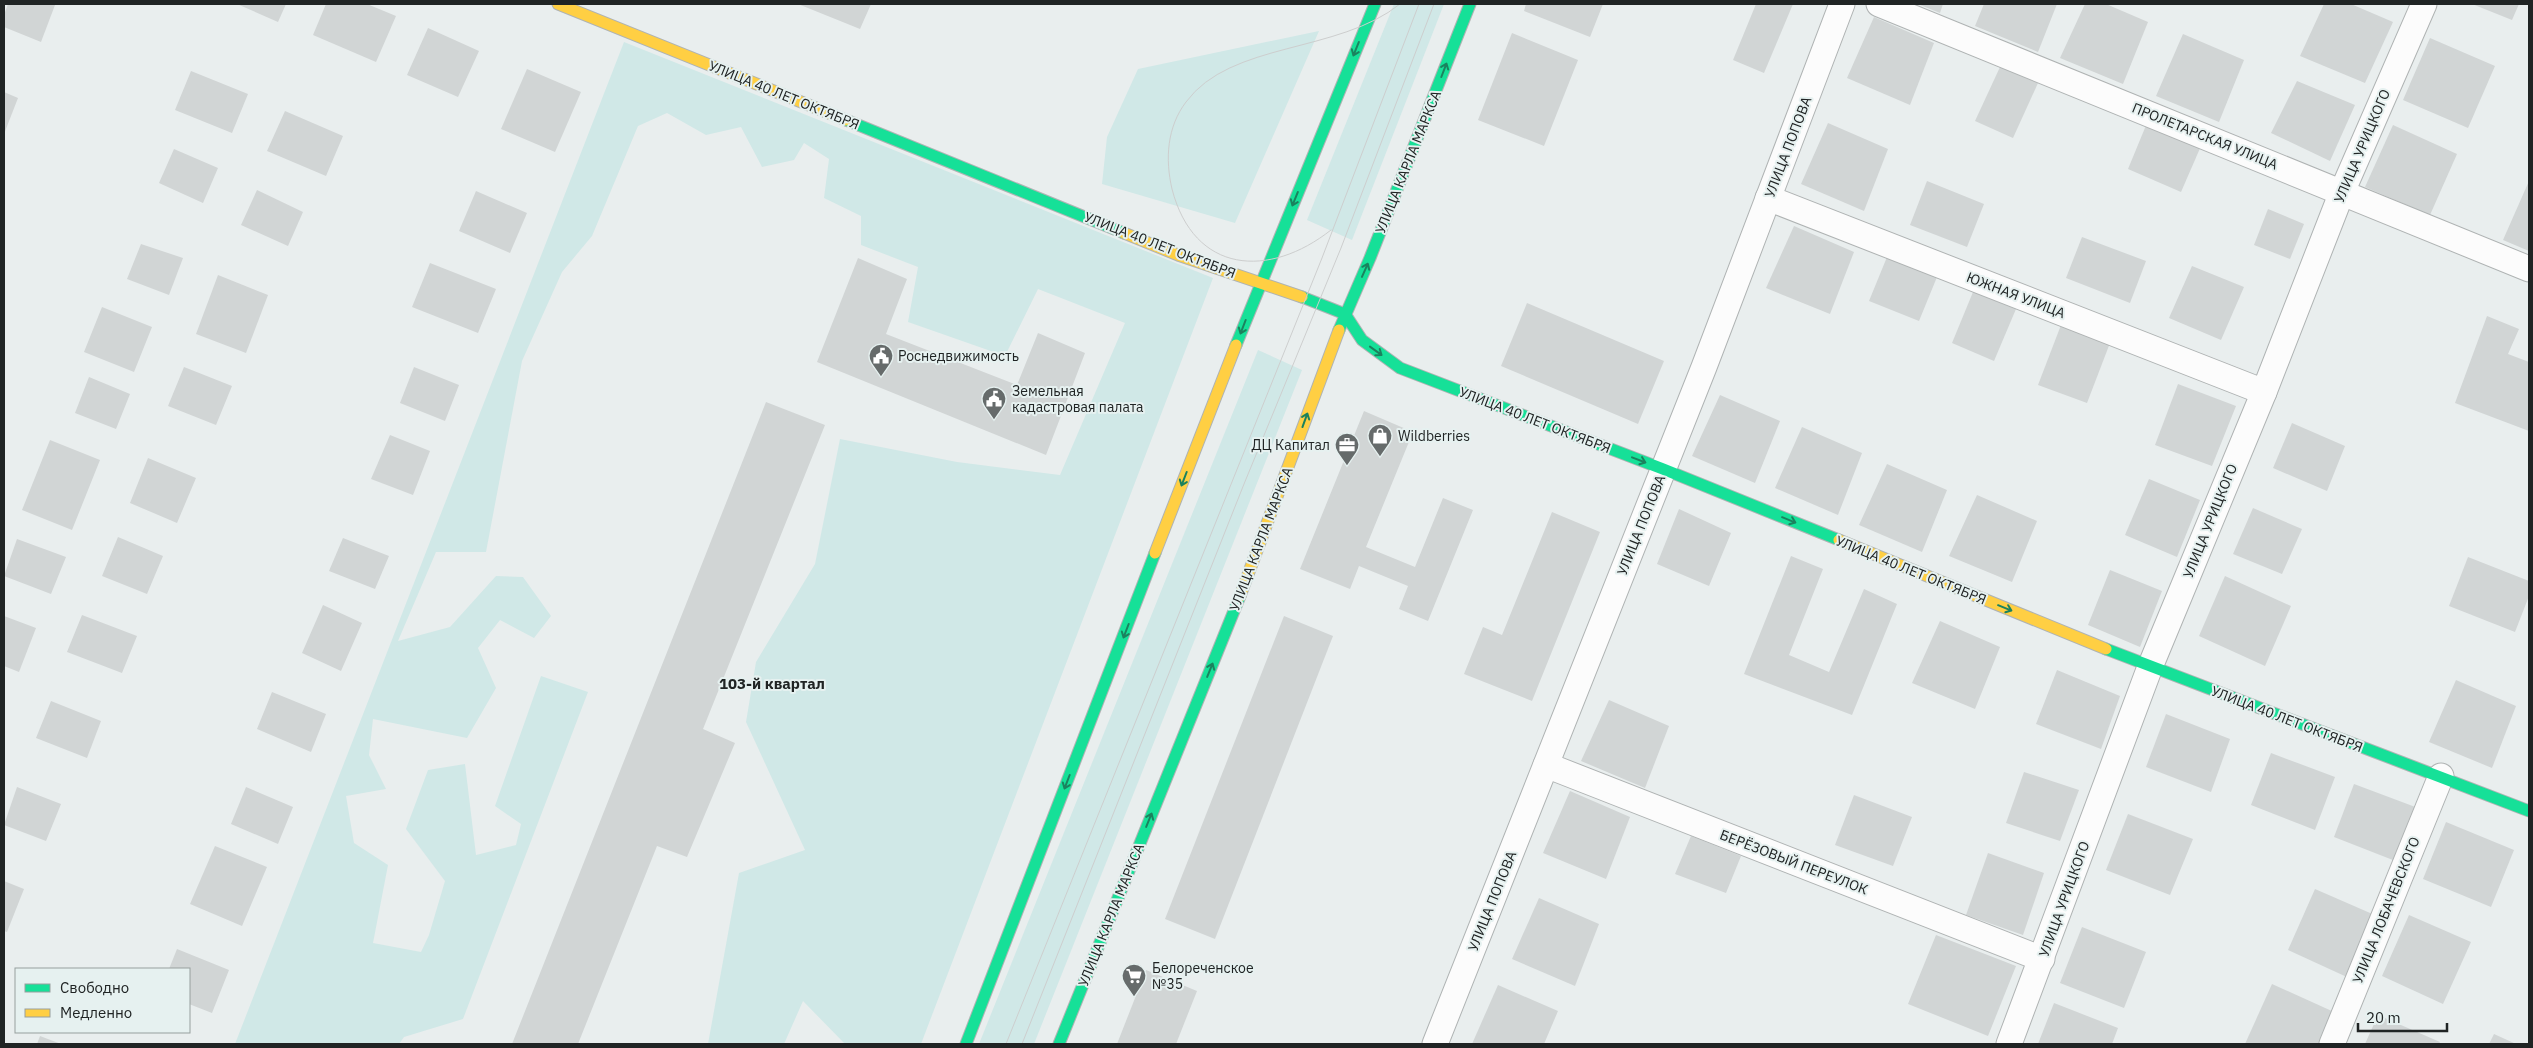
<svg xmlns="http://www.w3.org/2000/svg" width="2533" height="1048" font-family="'IBM Plex Sans',sans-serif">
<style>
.green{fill:#d0e8e7}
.building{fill:#d1d5d5}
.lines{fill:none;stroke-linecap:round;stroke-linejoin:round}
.street-casing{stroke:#afb3b3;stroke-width:27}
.fast-casing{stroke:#afb3b3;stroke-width:13}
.slow-casing{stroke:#afb3b3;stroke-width:13}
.street{stroke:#fcfcfc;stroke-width:25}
.fast{stroke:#16e098;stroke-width:11}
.slow{stroke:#ffcf43;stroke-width:11}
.tram{stroke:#cdcece;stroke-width:1}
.oneway{stroke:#1b825e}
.labels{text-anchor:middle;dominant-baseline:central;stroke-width:4;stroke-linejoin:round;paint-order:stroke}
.street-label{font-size:14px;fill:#202424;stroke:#e6f1f0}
.poi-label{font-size:14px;fill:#202424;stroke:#e6f1f0;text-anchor:start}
.neighbourhood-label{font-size:15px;font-weight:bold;fill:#202424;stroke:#e6f1f0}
</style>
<rect width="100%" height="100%" fill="#e9eeee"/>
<!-- green -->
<g class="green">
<path d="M1394,4H1444L1352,240L1307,220Z"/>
<path d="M1319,31L1235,223L1102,184L1107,137L1138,69Z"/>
<path d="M624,42L1213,278L921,1044H845L803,1001L784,1044H708L739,873L805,850L746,722L756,662L815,564L840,439L957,462L1060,475L1125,323L1038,289L1005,356L908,322L918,267L861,245V216L824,198L829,159L804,143L794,160L762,167L741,127L706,135L667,113L638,126L592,236L562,272L522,361L486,552H436L398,641L450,627L496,576L523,577L551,616L534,638L500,620L478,648L496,688L467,738L373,719L369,755L386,789L346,796L354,843L388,865L373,943L421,952L429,935L445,881L406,829L428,770L465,764L476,855L516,845L521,824L495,806L541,676L588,692L463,1019L404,1037L399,1044H235Z"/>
<path d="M1258,350L1302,370L1034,1044H979Z"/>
</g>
<!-- building -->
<g class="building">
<path d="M8,4L55,5L41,42L4,27V15Z"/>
<path d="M237,4H286L278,22Z"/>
<path d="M326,4H367L396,16L376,62L313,35Z"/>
<path d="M798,4H871L860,29Z"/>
<path d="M1526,4H1603L1590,37L1524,11Z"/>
<path d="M1756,4H1793L1764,73L1733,60Z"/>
<path d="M1918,4H1943L1940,13Z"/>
<path d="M1984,4H2057L2038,52L1975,26Z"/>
<path d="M2085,4H2106L2148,22L2123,84L2060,58Z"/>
<path d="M2324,4H2351L2393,22L2365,83L2300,56Z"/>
<path d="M2472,4H2519L2512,20Z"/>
<path d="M1874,17L1934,43L1910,105L1847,78Z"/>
<path d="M428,28L479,51L458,97L407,75Z"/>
<path d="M1512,33L1578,60L1544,146L1478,120Z"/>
<path d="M2183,34L2244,60L2219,122L2156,96Z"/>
<path d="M2430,38L2495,66L2468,128L2403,100Z"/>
<path d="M2000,67L2038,83L2013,138L1975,121Z"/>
<path d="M527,69L581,92L555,152L501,129Z"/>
<path d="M191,71L248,94L232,133L175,110Z"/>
<path d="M2297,81L2355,105L2330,161L2271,133Z"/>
<path d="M4,92L18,98L4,134Z"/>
<path d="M285,111L343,136L326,176L267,151Z"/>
<path d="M1828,123L1888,149L1864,211L1801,184Z"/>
<path d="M2147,123L2201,146L2181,192L2128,169Z"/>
<path d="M2393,125L2457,154L2430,215L2365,187Z"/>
<path d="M174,149L218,168L203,203L159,183Z"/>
<path d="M1927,181L1984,204L1967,247L1910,225Z"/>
<path d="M2529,181V251L2503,240Z"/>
<path d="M257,190L303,212L288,246L241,225Z"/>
<path d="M476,191L527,213L510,253L459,231Z"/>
<path d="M2268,209L2304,224L2290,259L2254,245Z"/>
<path d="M1794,226L1854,252L1830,314L1766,288Z"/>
<path d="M2082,237L2146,261L2130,303L2066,278Z"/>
<path d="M141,244L183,258L169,295L127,279Z"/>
<path d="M1887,257L1937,277L1919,321L1869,301Z"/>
<path d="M858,258L907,279L886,334L1017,385L1038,333L1085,353L1046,455L817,362Z"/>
<path d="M430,263L496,289L478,333L412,307Z"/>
<path d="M2192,266L2244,287L2221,340L2169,318Z"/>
<path d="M218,275L268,295L246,353L196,334Z"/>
<path d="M1973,292L2016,309L1994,361L1952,343Z"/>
<path d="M1527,303L1664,361L1638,424L1501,366Z"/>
<path d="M102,307L152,327L134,372L84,352Z"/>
<path d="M2487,316L2519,329L2508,354L2529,362V431L2455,403Z"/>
<path d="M2061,325L2110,343L2087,403L2038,385Z"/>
<path d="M184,367L232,386L216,425L168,406Z"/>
<path d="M414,367L459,385L445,421L400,403Z"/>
<path d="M89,377L130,394L116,429L75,413Z"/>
<path d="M2178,384L2236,406L2212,466L2155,445Z"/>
<path d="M1720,395L1780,421L1755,483L1692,456Z"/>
<path d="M766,402L825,425L703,729L735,743L687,857L657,846L578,1044H512Z"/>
<path d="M1364,411L1413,432L1366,547L1415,567L1443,498L1473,510L1428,621L1399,609L1408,586L1359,566L1350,589L1300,569Z"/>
<path d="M2292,423L2345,446L2327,491L2273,468Z"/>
<path d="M1802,427L1862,453L1838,515L1775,488Z"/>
<path d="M390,435L430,451L413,495L371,479Z"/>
<path d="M50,440L100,460L72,530L22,510Z"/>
<path d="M148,458L196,478L177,523L130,503Z"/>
<path d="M1887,464L1947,490L1922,552L1859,525Z"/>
<path d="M2149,479L2200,500L2177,557L2125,535Z"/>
<path d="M1977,495L2037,521L2012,582L1949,556Z"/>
<path d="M2253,508L2302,529L2282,574L2233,554Z"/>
<path d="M1679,509L1731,533L1709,586L1657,564Z"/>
<path d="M1552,512L1600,532L1532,701L1464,674L1483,627L1502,635Z"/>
<path d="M118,537L163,556L147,594L102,576Z"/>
<path d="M343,538L389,556L375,589L329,571Z"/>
<path d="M17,539L66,557L51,594L4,576Z"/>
<path d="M1791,556L1823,569L1789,655L1829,672L1864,589L1897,604L1852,715L1744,674Z"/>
<path d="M2468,557L2529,581V596L2515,632L2449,606Z"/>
<path d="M2110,570L2162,591L2140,647L2088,625Z"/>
<path d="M2225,576L2291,606L2265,666L2199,636Z"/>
<path d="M323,605L362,623L341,671L302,653Z"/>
<path d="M82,615L137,636L122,673L67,652Z"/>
<path d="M4,616L36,628L19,672L4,666Z"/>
<path d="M1284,616L1333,636L1215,939L1165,919Z"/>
<path d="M1940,621L2000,647L1975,709L1912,683Z"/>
<path d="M2057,670L2120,696L2101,749L2036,724Z"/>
<path d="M2456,680L2516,706L2492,768L2429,742Z"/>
<path d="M272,692L326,714L311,752L257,729Z"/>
<path d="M1609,700L1669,726L1645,788L1581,761Z"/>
<path d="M51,701L101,721L87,758L36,738Z"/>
<path d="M2166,714L2230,739L2211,792L2146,767Z"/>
<path d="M2271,753L2335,777L2315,830L2251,805Z"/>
<path d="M2024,772L2079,790L2060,841L2006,823Z"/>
<path d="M2354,784L2418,808L2398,862L2334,837Z"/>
<path d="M17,787L61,804L46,841L4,825Z"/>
<path d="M246,787L293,807L278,844L231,824Z"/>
<path d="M1570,791L1630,817L1606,879L1543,853Z"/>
<path d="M1854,795L1912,817L1893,866L1835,845Z"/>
<path d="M2128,814L2193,839L2170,895L2106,870Z"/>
<path d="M2446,822L2514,850L2491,907L2423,879Z"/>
<path d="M1691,836L1741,856L1726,893L1675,874Z"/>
<path d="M215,846L267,867L242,926L190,904Z"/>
<path d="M1988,853L2044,873L2023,935L1966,915Z"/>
<path d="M4,881L24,889L7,932L4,931Z"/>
<path d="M2315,889L2377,916L2349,978L2288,950Z"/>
<path d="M1539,898L1599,924L1575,986L1512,959Z"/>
<path d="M2409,915L2471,942L2443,1004L2382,976Z"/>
<path d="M2082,927L2146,952L2124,1008L2060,983Z"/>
<path d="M1936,935L2016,966L1988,1036L1908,1004Z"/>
<path d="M177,949L229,970L212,1013L189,1004V969H169Z"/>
<path d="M1146,970L1197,991L1176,1044H1117Z"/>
<path d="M2272,984L2334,1012L2320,1044H2245Z"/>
<path d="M1498,985L1558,1011L1544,1044H1472Z"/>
<path d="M2054,1003L2118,1028L2112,1044H2038Z"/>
<path d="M2378,1015L2440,1042L2439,1044H2365Z"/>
<path d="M2494,1034L2516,1044H2489Z"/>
<path d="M40,1036L61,1044H37Z"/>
</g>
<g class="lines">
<defs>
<g id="street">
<path d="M1879,4L2529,269"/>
<path d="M1768,198L2264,392"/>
<path d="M1546,765L2042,959"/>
<path d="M1435,1044L1704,367L1842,4"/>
<path d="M2009,1044L2150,667L2264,392L2342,192L2424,4"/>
<path d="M2332,1044L2441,776"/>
</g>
<g id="fast">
<path d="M846,120L1124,233"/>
<path d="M1302,297L1345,314L1362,340L1400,368L1663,469L1839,540"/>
<path d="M1339,330L1370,258L1470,4"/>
<path d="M1236,345L1375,4"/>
<path d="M2106,649L2529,811"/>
<path d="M966,1044L1155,553"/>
<path d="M1059,1044L1240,596"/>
</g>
<g id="slow">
<path d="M558,4L846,120"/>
<path d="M1124,233L1178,255L1302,297"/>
<path d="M1839,540L2106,649"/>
<path d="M1155,553L1236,345"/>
<path d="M1240,596L1339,330"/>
</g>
</defs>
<!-- street casing -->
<use href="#street" class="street-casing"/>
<!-- fast casing -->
<use href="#fast" class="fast-casing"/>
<!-- slow casing -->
<use href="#slow" class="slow-casing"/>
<!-- street -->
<use href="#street" class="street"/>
<!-- fast -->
<use href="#fast" class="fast"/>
<!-- slow -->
<use href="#slow" class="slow"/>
<!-- tram -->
<g class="tram">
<path d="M1331,230C1269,279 1194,274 1172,189C1165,159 1167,127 1186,102C1231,41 1338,54 1400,4"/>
<path d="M1006,1044L1322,258L1419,4"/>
<path d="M1022,1044L1244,484L1341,248L1434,4"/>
</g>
</g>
<!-- one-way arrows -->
<defs><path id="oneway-shaft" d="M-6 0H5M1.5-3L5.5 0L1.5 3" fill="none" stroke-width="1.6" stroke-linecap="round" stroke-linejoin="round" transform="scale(1.25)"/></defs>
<g class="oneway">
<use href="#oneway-shaft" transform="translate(1356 49) rotate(112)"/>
<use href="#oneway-shaft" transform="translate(1444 70) rotate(-69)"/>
<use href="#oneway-shaft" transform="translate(1295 199) rotate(112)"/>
<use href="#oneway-shaft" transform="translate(1365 270) rotate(-66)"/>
<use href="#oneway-shaft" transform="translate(1243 327) rotate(111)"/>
<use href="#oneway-shaft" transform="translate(1376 351) rotate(36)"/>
<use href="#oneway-shaft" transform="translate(1305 420) rotate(-70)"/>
<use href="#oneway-shaft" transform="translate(1639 460) rotate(21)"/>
<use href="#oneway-shaft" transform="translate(1184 479) rotate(111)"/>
<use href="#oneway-shaft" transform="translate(1789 520) rotate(22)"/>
<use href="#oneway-shaft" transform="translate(2005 608) rotate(22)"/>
<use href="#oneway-shaft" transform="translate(1126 631) rotate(111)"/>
<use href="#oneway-shaft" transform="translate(1210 670) rotate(-68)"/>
<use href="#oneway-shaft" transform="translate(1067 782) rotate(111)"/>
<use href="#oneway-shaft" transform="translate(1149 820) rotate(-68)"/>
</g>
<!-- icons -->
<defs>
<symbol id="civic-pin" viewBox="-11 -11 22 30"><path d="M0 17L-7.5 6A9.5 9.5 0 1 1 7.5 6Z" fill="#666b6b" stroke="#e6f1f0"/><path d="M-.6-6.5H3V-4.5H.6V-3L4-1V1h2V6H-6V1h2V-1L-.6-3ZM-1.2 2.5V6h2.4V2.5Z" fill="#fff"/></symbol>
<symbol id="shop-pin" viewBox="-11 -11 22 30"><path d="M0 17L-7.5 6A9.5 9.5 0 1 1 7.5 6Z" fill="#666b6b" stroke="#e6f1f0"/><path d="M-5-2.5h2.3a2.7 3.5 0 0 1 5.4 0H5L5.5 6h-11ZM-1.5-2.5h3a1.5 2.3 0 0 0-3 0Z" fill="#fff"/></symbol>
<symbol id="office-pin" viewBox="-11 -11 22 30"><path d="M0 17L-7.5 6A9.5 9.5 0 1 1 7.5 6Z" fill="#666b6b" stroke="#e6f1f0"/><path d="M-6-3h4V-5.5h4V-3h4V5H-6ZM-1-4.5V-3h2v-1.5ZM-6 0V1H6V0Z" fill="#fff"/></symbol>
<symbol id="supermarket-pin" viewBox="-11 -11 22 30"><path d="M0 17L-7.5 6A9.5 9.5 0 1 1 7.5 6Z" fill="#666b6b" stroke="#e6f1f0"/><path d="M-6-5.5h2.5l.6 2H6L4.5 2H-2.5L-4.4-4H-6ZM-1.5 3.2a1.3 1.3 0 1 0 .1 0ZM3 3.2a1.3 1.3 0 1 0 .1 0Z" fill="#fff"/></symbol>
</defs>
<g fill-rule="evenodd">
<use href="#civic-pin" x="867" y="342" width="28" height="38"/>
<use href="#civic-pin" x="980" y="385" width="28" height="38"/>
<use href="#shop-pin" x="1366" y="422" width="28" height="38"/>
<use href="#office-pin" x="1333" y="431" width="28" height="38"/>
<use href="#supermarket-pin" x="1120" y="962" width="28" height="38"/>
</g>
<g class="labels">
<!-- street labels -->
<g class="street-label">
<text transform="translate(784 95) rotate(22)">УЛИЦА 40 ЛЕТ ОКТЯБРЯ</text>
<text transform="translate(2205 136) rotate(22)">ПРОЛЕТАРСКАЯ УЛИЦА</text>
<text transform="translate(2362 146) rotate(-67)">УЛИЦА УРИЦКОГО</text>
<text transform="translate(1788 147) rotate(-69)">УЛИЦА ПОПОВА</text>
<text transform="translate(1408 162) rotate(-68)">УЛИЦА КАРЛА МАРКСА</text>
<text transform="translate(1160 245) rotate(21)">УЛИЦА 40 ЛЕТ ОКТЯБРЯ</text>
<text transform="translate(2016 295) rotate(21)">ЮЖНАЯ УЛИЦА</text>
<text transform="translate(1535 420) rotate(21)">УЛИЦА 40 ЛЕТ ОКТЯБРЯ</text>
<text transform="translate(2210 521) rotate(-68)">УЛИЦА УРИЦКОГО</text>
<text transform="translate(1641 525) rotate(-68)">УЛИЦА ПОПОВА</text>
<text transform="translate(1261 539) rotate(-69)">УЛИЦА КАРЛА МАРКСА</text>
<text transform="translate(1911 570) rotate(22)">УЛИЦА 40 ЛЕТ ОКТЯБРЯ</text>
<text transform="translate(2287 719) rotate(21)">УЛИЦА 40 ЛЕТ ОКТЯБРЯ</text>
<text transform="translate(1794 862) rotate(21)">БЕРЁЗОВЫЙ ПЕРЕУЛОК</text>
<text transform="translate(2064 899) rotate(-70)">УЛИЦА УРИЦКОГО</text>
<text transform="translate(1492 901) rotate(-68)">УЛИЦА ПОПОВА</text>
<text transform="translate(2386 910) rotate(-68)">УЛИЦА ЛОБАЧЕВСКОГО</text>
<text transform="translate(1111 915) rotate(-68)">УЛИЦА КАРЛА МАРКСА</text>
</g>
<!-- poi labels -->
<g class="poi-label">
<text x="898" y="356">Роснедвижимость</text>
<text x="1012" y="391">Земельная<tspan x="1012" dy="16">кадастровая палата</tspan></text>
<text x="1398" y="436">Wildberries</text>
<text x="1330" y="445" text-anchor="end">ДЦ Капитал</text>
<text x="1152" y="968">Белореченское<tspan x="1152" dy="16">№35</tspan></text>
</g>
<!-- neighbourhood labels -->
<g class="neighbourhood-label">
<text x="772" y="683">103-й квартал</text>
</g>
</g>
<!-- border -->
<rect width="2533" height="1048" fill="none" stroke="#202424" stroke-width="10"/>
<!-- legend -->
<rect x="15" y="968" width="175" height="65" fill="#e6f1f0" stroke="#979f9e"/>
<rect x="25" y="984" width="25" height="8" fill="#16e098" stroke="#979f9e"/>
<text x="60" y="993" font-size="15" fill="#202424">Свободно</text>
<rect x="25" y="1009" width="25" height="8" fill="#ffcf43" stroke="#979f9e"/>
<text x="60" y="1018" font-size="15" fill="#202424">Медленно</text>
<!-- scale -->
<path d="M2358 1023v8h89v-8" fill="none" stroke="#202424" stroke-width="2.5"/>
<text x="2366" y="1023" font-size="15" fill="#202424" stroke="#e6f1f0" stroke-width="4" paint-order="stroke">20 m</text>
</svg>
